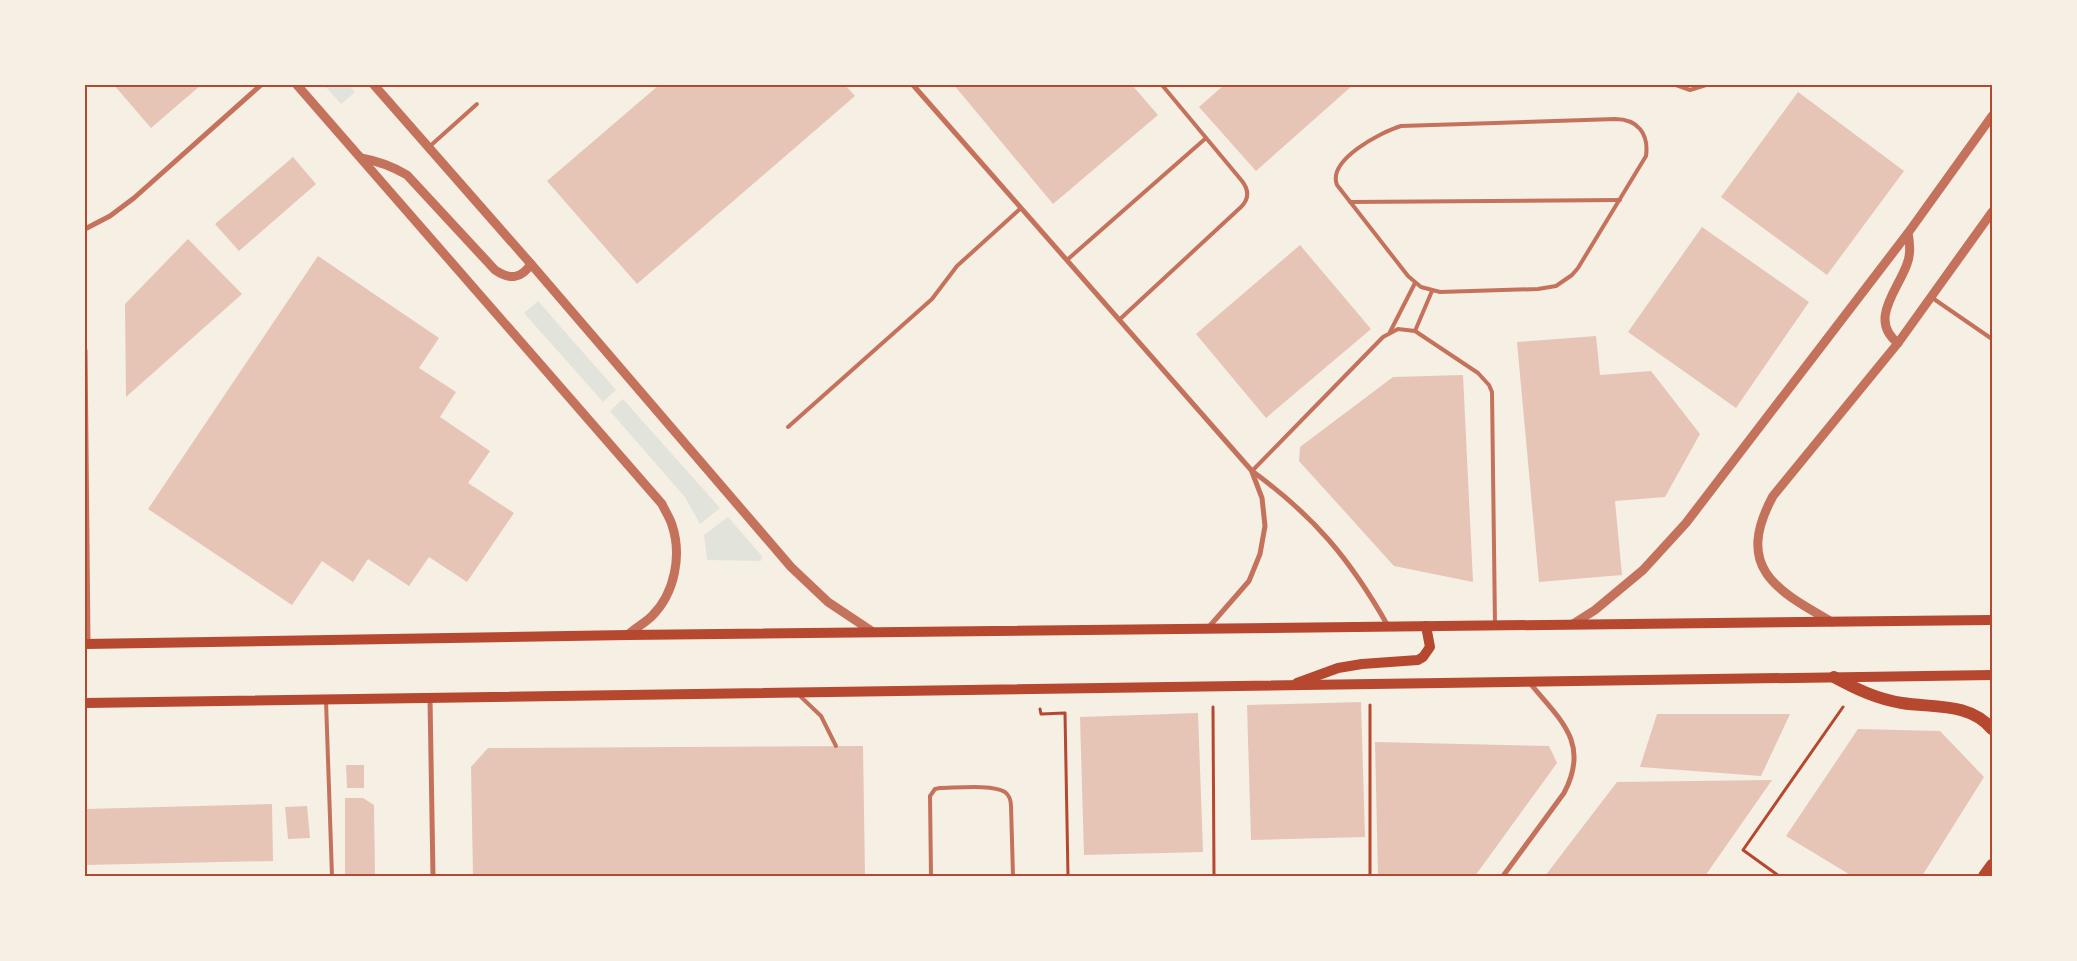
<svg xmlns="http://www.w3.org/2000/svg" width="2077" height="961" font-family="'Roboto Serif',serif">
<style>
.green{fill:#e2e4dc}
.building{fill:#e6c5b7}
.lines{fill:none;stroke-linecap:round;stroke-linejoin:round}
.path{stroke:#b5482f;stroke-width:3}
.service{stroke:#c5725c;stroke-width:4}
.minor{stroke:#c5725c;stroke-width:5}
.tertiary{stroke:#c5725c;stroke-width:9}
.secondary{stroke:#b5482f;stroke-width:10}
.primary{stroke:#b5482f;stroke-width:12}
.neatline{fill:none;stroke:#b5482f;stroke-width:2}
</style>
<rect width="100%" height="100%" fill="#f6efe4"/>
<!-- green -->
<g class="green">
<path d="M324,85H349L355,92L341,104Z"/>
<path d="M538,301L616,390L603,402L524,313Z"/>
<path d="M623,399L720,508L700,524L685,497L610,411Z"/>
<path d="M728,517L762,556L761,561L707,560L704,535Z"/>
</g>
<!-- building -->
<g class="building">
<path d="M114,85H201L151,128Z"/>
<path d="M659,85H845L855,96L637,284L547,181Z"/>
<path d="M954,85H1132L1158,115L1053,204Z"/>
<path d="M1224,85H1353L1256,171L1199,107Z"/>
<path d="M1798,92L1904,171L1827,275L1721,197Z"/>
<path d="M293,157L316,184L239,251L215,224Z"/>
<path d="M1702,227L1809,302L1736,408L1628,332Z"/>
<path d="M188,239L242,294L126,397L125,304Z"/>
<path d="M1300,245L1371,329L1266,418L1196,334Z"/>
<path d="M318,256L439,338L419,368L456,392L440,417L490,451L468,483L514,513L467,582L429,557L409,586L368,559L353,582L322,561L292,605L148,509Z"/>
<path d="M1596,336L1600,375L1651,371L1700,434L1665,497L1615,501L1622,575L1539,582L1517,342Z"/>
<path d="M1463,375L1473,582L1394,566L1299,461L1300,447L1393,377Z"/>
<path d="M1361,702L1365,837L1251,840L1247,705Z"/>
<path d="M1198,713L1203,852L1084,855L1080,717Z"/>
<path d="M1657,714H1790L1761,776L1640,767Z"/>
<path d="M1858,729L1940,731L1984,777L1922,876H1852L1786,836Z"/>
<path d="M1375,742L1549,746L1557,763L1475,876H1378Z"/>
<path d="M863,746L865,876H473L471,767L488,748Z"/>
<path d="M346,765H364V788H347Z"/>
<path d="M1772,780L1705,876H1545L1617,782Z"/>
<path d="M345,798H363L374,805L375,876H345Z"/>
<path d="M272,804L273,861L85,865V809Z"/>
<path d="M307,806L310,838L288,839L285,807Z"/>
</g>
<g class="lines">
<!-- path -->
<g class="path">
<path d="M1370,705V876"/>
<path d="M1213,707L1214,876"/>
<path d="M1040,709L1041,714L1065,713L1068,876"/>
<path d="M1779,876L1743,850L1843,707"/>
</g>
<!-- service -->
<g class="service">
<path d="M1676,85L1690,90L1706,85"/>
<path d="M1615,119C1638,119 1649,134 1646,156L1578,268L1572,275L1556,286L1538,289L1440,292L1421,287L1408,276L1337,185C1327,160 1381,132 1401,126Z"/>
<path d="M429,147L477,104"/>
<path d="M1350,202L1620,200"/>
<path d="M1067,260L1206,138"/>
<path d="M1931,297L1992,339"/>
<path d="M1119,320L1241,207C1249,199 1249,190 1242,181L1162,85"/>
<path d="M1415,331L1432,291"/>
<path d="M1390,332L1415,283"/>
<path d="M788,427L932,299L957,266L1021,208"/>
<path d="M1252,471L1383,337L1398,329L1415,331L1478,373L1489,385L1492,392L1495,625"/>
<path d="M800,696L821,716L836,746"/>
<path d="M326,701L332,876"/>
<path d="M931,876L930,796L935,789L940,788C955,788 993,784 1005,792C1010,796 1011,800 1011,806L1013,876"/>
</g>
<!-- minor -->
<g class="minor">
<path d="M913,85L1252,471C1314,516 1350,559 1388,626"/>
<path d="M85,229L110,216L134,198L261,85"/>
<path d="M85,350L88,643"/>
<path d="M1208,628L1249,581L1260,554L1265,526L1262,498L1252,472"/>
<path d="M430,698L433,876"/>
<path d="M1503,876L1564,793C1591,742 1559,719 1529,682"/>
</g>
<!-- tertiary -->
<g class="tertiary">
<path d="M297,85L662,504C665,511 670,518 672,525C682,555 675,593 652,616C645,623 635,628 628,635"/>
<path d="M374,85L531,264L791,567L828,602L873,632"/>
<path d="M361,158C378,161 392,166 407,175L495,270C510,280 521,279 531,264"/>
<path d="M1898,343C1868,320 1898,290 1907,264C1911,254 1910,243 1908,233"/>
<path d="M1832,622C1776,590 1734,568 1773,496L1898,343L1992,212"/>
<path d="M1573,624L1595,610L1643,570L1686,523L1908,233L1992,116"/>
</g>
<!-- secondary -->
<g class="secondary">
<path d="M85,644L628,635L1992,620"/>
<path d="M1297,683L1338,668L1362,664L1418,660L1423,657L1430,647L1426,626"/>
<path d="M85,703L1992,675"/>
</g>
<!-- primary -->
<g class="primary">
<path d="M1834,677C1856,689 1877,699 1902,703C1933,708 1969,702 1992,729"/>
<path d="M1984,876L1992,865"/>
</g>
</g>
<!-- border -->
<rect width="2077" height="961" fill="none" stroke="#f6efe4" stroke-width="172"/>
<rect x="86" y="86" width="1905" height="789" class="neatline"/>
</svg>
